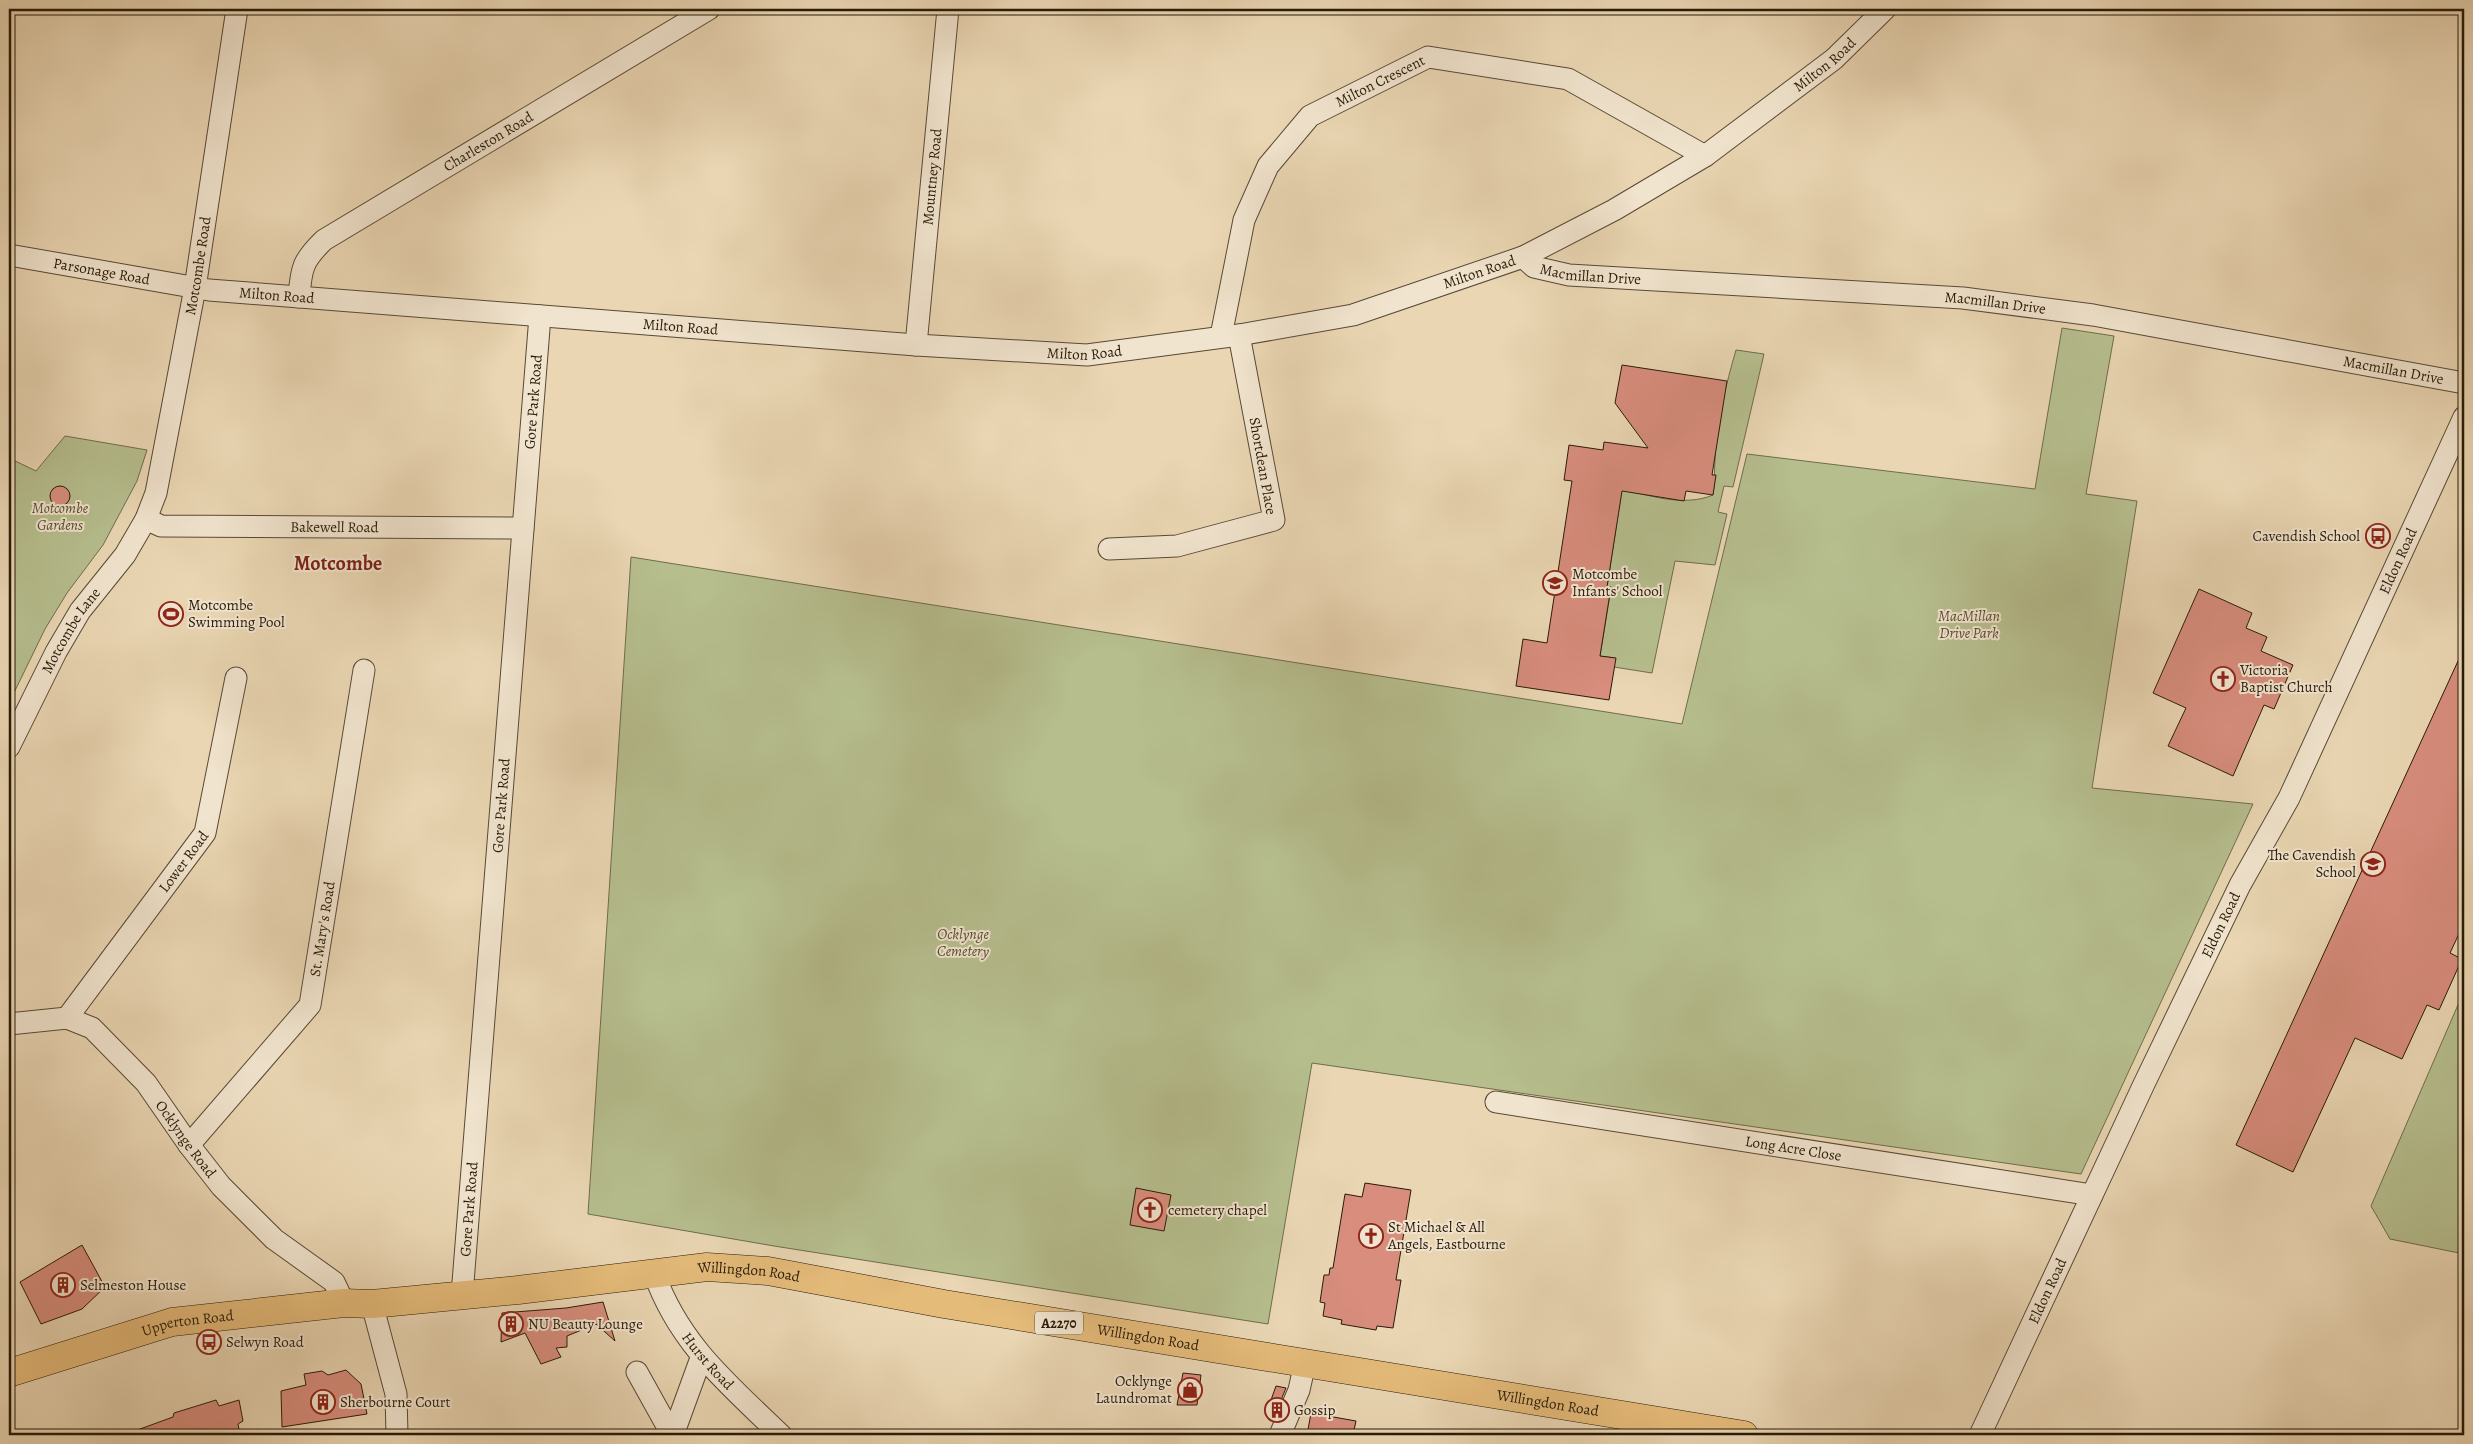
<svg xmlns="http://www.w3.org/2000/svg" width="2473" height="1444" font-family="Alegreya,serif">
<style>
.green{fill:#b6be8e;stroke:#6f6c4c}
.building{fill:#d88d7d;stroke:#281a09}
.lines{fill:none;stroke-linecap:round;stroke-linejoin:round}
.street-casing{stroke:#584934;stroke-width:23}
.primary-casing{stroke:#281a09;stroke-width:29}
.street{stroke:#f1e4ce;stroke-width:21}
.primary{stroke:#e5bb7a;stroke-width:28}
.labels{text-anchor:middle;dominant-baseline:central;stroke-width:4;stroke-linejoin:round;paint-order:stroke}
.shield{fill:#f1e4ce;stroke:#645744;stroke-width:1}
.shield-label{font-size:14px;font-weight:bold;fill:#281a09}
.street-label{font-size:15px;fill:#281a09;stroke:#f1e4ce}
.park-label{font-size:15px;font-style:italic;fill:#534b31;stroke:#f1e4ce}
.poi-label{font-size:15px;fill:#281a09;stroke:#f1e4ce;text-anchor:start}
.district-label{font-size:20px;font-weight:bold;fill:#7a1f14;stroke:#f1e4ce}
</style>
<rect width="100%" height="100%" fill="#ead6b3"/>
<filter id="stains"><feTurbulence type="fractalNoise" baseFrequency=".004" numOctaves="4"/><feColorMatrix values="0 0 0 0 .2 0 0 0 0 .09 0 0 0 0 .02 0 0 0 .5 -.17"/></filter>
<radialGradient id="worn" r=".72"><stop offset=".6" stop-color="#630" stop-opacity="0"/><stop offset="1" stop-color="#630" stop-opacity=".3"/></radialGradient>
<!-- green -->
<g class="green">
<path d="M2062,328L2114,336L2086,494L2137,501L2092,788L2253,804L2081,1174L1312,1063L1268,1324L774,1246L588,1214L631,557L1682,724L1747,454L2035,489Z"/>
<path d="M1736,350L1764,354L1733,487L1724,486L1718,512L1727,514L1715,565L1675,561L1652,673L1614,667L1615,658L1600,656L1611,588L1607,587L1622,489C1651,496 1684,507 1713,495C1715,483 1714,472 1715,460C1716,425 1726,384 1736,350Z"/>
<path d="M65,436L147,450L137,481L103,545L67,593L45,629L9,703V458L36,471Z"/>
<path d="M2464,991V1254L2390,1239L2371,1206Z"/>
</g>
<!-- building -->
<g class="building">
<path d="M1622,365L1727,381L1712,475H1716L1713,495L1686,491L1684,501L1622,491L1607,587H1611L1600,656L1616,658L1609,700L1516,686L1523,639L1547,643L1572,481L1564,480L1569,445L1603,450L1604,442L1648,448L1615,403Z"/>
<circle cx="60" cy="496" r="10"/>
<path d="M2199,589L2252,613L2246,628L2267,637L2261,651L2293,665L2274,709L2264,705L2233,776L2168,746L2186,708L2153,693Z"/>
<path d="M2464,648V923L2450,953L2462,959L2439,1010L2427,1005L2402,1059L2355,1038L2293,1172L2236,1145Z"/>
<path d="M1365,1183L1411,1190L1396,1280H1401L1393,1328L1377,1326L1376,1330L1341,1324L1342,1320L1323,1316L1325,1303L1320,1302L1324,1275H1329L1330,1268H1333L1345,1194L1362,1197Z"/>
<path d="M1136,1188L1171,1195L1164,1231L1130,1225Z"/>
<path d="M82,1245L105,1287L82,1309L41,1324L20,1282Z"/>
<path d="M603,1302L615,1341L596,1324L567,1336V1347L556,1348L561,1357L541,1364L525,1333L501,1342L502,1313L566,1308Z"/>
<path d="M346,1370L361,1384L367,1414L282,1427L281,1391L306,1385L304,1374L322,1371L328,1375Z"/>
<path d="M1183,1373L1201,1375L1197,1405H1177Z"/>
<path d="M1276,1386L1286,1388L1274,1417L1266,1414Z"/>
<path d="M216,1400L219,1406L239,1400L243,1421L238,1424L240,1435H130L129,1433L173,1417L174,1413Z"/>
<path d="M1311,1413L1356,1421L1353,1435H1307Z"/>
</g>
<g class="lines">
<defs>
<g id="street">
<path id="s1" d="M9,255L209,290L916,345L1087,355L1239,335L1353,315L1523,257L1614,210L1705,156L1834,59L1885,9"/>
<path id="s2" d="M1523,257L1534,267L1569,275L1963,298L2093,315L2464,383"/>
<path id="s3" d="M299,297C301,268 303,260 324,240L709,9"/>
<path id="s4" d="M1221,336L1244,220L1268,166L1310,116L1428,57L1568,79L1705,156"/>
<path id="s5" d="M916,345L948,9"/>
<path id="s6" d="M146,519L161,526L523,528"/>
<path d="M1109,549L1177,546L1274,520L1239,335"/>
<path id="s7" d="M9,747L56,652L80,611L125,555L146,519L156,493L195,288L237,9"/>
<path id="s8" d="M67,1018L205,833L236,678"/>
<path id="s9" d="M9,1024L67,1018L92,1028L146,1083L189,1145L221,1186L274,1239L334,1282L344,1303"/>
<path id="s10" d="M1496,1102L2092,1195"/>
<path id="s11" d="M189,1145L310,1005L364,670"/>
<path id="s12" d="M654,1273C679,1344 728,1384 781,1435"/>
<path id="s13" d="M462,1295L540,316"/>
<path d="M372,1304L396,1394L397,1435"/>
<path d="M637,1372L672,1435"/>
<path d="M673,1435L701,1358"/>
<path d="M1280,1435L1299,1390L1305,1363"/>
<path id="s14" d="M1980,1435L2144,1084L2240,885L2289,798L2464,417"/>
</g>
<g id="primary">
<path id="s15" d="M9,1373L172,1322L344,1303L372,1304L518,1290L707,1267L768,1271L944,1304L1744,1435"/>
</g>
</defs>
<!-- street casing -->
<use href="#street" class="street-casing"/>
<!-- primary casing -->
<use href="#primary" class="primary-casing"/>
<!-- street -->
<use href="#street" class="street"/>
<!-- primary -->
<use href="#primary" class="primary"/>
</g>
<!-- icons -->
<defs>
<symbol id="bus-ring" viewBox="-11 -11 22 22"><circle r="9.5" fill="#f1e4ce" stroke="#8f2418" stroke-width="1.5"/><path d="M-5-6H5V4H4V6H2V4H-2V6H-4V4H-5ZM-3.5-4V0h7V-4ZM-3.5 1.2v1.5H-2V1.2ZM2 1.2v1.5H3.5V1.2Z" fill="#8f2418"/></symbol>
<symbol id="school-ring" viewBox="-11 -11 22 22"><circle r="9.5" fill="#f1e4ce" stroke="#8f2418" stroke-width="1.5"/><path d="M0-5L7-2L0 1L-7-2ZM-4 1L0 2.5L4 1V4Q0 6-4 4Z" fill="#8f2418"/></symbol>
<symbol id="stadium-ring" viewBox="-11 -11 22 22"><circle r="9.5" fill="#f1e4ce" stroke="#8f2418" stroke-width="1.5"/><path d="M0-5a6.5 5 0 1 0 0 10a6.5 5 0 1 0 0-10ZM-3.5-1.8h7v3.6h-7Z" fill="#8f2418"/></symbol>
<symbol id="church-ring" viewBox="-11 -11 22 22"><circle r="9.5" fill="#f1e4ce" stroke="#8f2418" stroke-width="1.5"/><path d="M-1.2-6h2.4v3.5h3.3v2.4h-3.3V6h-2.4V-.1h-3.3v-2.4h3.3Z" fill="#8f2418"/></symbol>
<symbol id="building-ring" viewBox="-11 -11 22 22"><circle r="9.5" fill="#f1e4ce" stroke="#8f2418" stroke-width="1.5"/><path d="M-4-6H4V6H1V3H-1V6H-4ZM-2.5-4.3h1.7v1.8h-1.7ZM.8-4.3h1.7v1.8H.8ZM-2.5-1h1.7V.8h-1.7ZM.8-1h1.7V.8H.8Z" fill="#8f2418"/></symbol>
<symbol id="shop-ring" viewBox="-11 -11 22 22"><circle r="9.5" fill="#f1e4ce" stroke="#8f2418" stroke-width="1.5"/><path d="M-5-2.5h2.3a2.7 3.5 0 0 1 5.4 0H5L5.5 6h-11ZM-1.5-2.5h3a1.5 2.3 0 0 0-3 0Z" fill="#8f2418"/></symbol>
</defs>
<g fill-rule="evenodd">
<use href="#bus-ring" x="2364" y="522" width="28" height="28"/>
<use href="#school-ring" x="1541" y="569" width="28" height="28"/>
<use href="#stadium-ring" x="157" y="600" width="28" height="28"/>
<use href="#church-ring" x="2209" y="665" width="28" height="28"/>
<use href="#school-ring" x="2359" y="850" width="28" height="28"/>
<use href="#church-ring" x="1136" y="1196" width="28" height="28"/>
<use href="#church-ring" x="1357" y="1222" width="28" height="28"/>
<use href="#building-ring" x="49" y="1271" width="28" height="28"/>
<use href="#building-ring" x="497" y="1310" width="28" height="28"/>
<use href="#bus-ring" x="195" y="1328" width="28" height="28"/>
<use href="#shop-ring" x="1176" y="1376" width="28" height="28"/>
<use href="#building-ring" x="309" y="1388" width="28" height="28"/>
<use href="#building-ring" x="1263" y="1396" width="28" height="28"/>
</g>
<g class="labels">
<!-- shield labels -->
<rect class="shield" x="1035" y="1311.5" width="48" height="23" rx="4"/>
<g class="shield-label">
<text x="1059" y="1323">A2270</text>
</g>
<!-- street labels -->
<g class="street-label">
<text stroke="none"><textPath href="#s1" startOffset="1891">Milton Road</textPath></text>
<text stroke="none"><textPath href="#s4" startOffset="321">Milton Crescent</textPath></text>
<text stroke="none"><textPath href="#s3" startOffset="256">Charleston Road</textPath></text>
<text stroke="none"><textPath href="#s5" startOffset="169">Mountney Road</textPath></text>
<text stroke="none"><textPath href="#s7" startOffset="526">Motcombe Road</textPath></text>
<text stroke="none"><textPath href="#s1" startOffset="94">Parsonage Road</textPath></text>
<text stroke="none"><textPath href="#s1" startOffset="1486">Milton Road</textPath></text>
<text stroke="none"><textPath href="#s2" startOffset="72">Macmillan Drive</textPath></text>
<text stroke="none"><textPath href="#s1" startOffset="271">Milton Road</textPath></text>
<text stroke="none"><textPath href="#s2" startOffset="478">Macmillan Drive</textPath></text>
<text stroke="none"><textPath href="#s1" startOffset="676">Milton Road</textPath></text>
<text stroke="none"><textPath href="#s1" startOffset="1081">Milton Road</textPath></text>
<text stroke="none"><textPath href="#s2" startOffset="882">Macmillan Drive</textPath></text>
<text stroke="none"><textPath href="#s13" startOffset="896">Gore Park Road</textPath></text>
<text transform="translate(1263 466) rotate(80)">Shortdean Place</text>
<text stroke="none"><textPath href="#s6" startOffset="190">Bakewell Road</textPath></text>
<text stroke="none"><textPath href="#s14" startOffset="969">Eldon Road</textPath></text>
<text stroke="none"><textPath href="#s7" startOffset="132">Motcombe Lane</textPath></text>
<text stroke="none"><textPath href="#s13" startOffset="491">Gore Park Road</textPath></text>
<text stroke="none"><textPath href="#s8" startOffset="195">Lower Road</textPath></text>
<text stroke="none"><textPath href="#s14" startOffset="564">Eldon Road</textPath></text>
<text stroke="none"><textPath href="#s11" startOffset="262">St. Mary's Road</textPath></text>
<text stroke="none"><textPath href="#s9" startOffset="231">Ocklynge Road</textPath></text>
<text stroke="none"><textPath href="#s10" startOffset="301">Long Acre Close</textPath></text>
<text stroke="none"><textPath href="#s13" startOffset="86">Gore Park Road</textPath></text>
<text stroke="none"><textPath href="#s15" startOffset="751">Willingdon Road</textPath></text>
<text stroke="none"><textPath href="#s14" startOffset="159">Eldon Road</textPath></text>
<text stroke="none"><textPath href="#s15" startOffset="186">Upperton Road</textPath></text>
<text stroke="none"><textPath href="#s15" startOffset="1156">Willingdon Road</textPath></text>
<text stroke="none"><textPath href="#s12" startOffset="104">Hurst Road</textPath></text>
<text stroke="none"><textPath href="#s15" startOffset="1561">Willingdon Road</textPath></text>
</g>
<!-- park labels -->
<g class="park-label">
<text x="60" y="508">Motcombe<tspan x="60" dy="17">Gardens</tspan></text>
<text x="1969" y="616">MacMillan<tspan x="1969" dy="17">Drive Park</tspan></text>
<text x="963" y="934">Ocklynge<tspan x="963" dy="17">Cemetery</tspan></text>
</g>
<!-- poi labels -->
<g class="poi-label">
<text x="2360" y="536" text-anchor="end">Cavendish School</text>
<text x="1572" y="574">Motcombe<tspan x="1572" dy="17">Infants' School</tspan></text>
<text x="188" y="605">Motcombe<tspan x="188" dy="17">Swimming Pool</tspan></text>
<text x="2240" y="670">Victoria<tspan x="2240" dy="17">Baptist Church</tspan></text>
<text x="2356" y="855" text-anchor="end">The Cavendish<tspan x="2356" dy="17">School</tspan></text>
<text x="1168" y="1210">cemetery chapel</text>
<text x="1388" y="1227">St Michael &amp; All<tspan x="1388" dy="17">Angels, Eastbourne</tspan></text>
<text x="80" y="1285">Selmeston House</text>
<text x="528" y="1324">NU Beauty Lounge</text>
<text x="226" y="1342">Selwyn Road</text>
<text x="1172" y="1381" text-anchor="end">Ocklynge<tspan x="1172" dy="17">Laundromat</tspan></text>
<text x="340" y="1402">Sherbourne Court</text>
<text x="1294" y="1410">Gossip</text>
</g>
<!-- district labels -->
<g class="district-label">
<text x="338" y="563">Motcombe</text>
</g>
</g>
<!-- margin -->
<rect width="2473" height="1444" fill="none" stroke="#ead6b3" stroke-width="30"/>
<rect x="10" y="10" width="2453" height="1424" fill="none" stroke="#281a09" stroke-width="2.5"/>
<rect x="15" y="15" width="2443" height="1414" fill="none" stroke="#281a09"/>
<rect width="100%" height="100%" filter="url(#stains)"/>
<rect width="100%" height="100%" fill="url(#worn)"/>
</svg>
